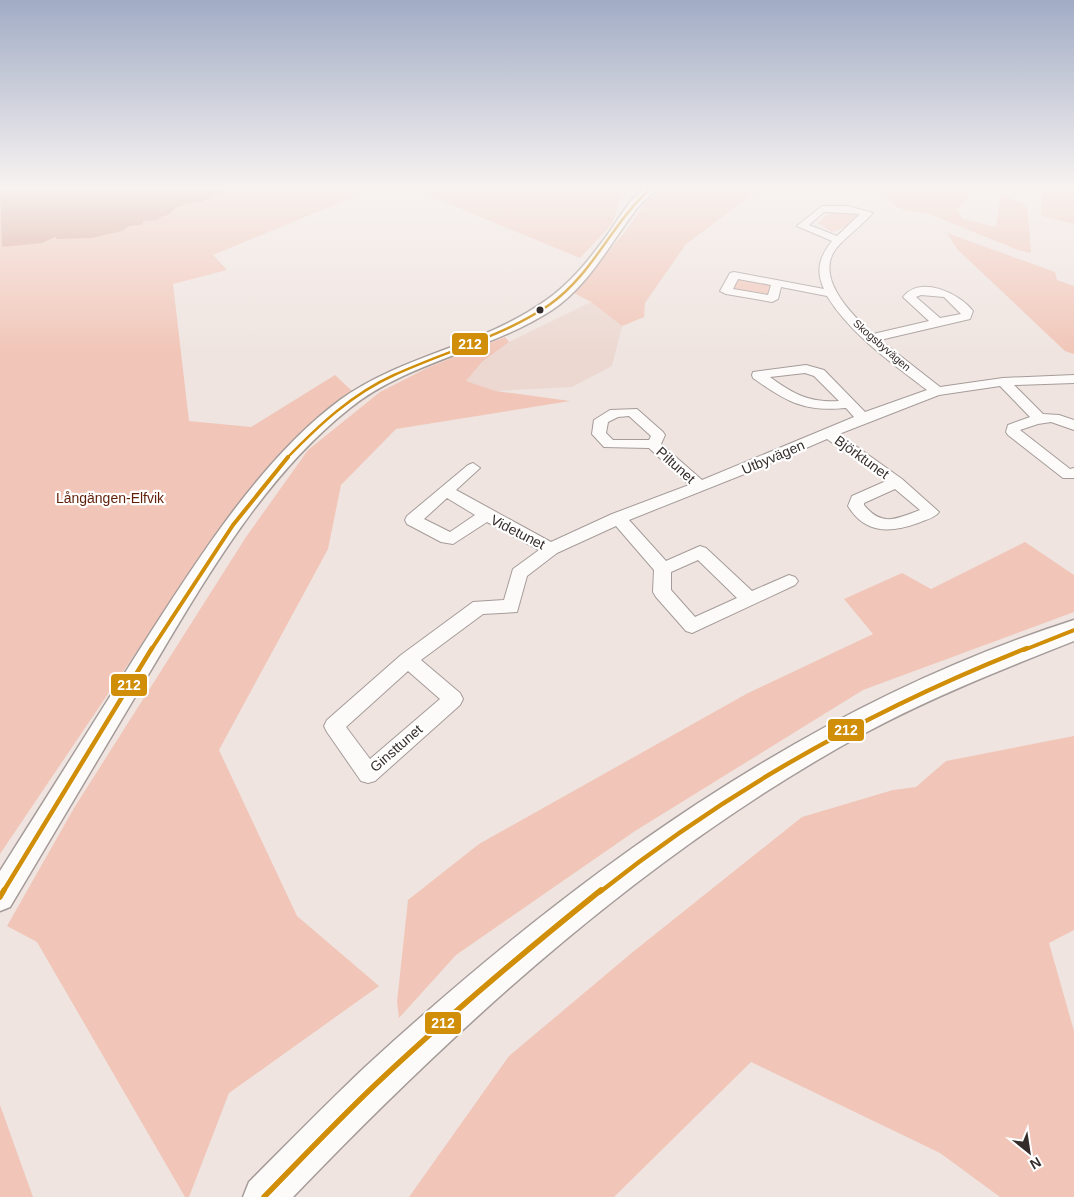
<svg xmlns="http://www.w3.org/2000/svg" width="1074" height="1197" font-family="Arial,sans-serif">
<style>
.built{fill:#ecd8d1}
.green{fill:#f1c6b8}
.water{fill:#d7a190}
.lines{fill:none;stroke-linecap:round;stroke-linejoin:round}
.minor-casing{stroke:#a59c99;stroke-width:2}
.tertiary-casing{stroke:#a59c99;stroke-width:3}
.secondary-casing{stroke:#a59c99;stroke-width:3}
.minor{fill:#fdfbfa;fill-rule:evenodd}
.tertiary{fill:#fdfbfa;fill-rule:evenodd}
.secondary{fill:#fdfbfa;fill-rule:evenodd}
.bus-1-far3-casing{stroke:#fff;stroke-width:5}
.bus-1-far2-casing{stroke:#fff;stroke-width:8}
.bus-1-far1-casing{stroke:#fff;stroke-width:8}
.bus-1-casing{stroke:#fff;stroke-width:9}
.bus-1-far3{stroke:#d08e09;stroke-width:2.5}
.bus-1-far2{stroke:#d08e09;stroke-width:4}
.bus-1-far1{stroke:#d08e09;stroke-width:4.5}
.bus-1{stroke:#d08e09;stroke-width:5.5}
.bus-dot{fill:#352d2b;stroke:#fff;stroke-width:2}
.labels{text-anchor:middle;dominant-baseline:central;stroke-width:4.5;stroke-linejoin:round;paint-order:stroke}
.far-street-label{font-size:11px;fill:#352d2b;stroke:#fff}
.street-label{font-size:14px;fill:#352d2b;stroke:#fff}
.park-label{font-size:14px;fill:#601e08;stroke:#fff}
.line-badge{stroke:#fff;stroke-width:2}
.badge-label{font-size:14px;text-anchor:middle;font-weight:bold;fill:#fff}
</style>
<rect width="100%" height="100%" fill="#efe4e0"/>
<!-- built -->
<path class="built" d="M591,302L622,326L612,366L572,387L496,391L465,381L482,362L509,342Z"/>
<!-- green -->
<g class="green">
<path d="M0,186H380L213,255L227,270L173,284L189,421L251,427L335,375L352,391L290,450L228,522L139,648L0,854Z"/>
<path d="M405,186H639L621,198L612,224L580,258Z"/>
<path d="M668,186H784L749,197L686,244L645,303L644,317L622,326L591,302L572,292L625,232L648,199Z"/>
<path d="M860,186H964L969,197L957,209L963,219L996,227L1001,193L1027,206L1031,253L1018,250L929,214L900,209L876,190Z"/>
<path d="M1021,186H1074V224L1041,216L1042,190Z"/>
<path d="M840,212L855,214L858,219L845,227L832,232L818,223L828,214Z"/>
<path d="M947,233L1055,272L1057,280L1074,286V354L1065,351L957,249Z"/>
<path d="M742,279L769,283L772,287L770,293L765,295L737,291L734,288V280Z"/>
<path d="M505,337L509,342L482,362L466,381L496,391L570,401L396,429L341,485L328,549L219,750L297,916L379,986L229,1093L189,1197H185L37,942L7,926L74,808L246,537L308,450L380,392L429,367Z"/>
<path d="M1025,542L1074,575V612L863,690L635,831L456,955L399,1018L397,1002L408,900L479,844L748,693L873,634L844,599L902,573L931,589Z"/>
<path d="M1074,736V930L1049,943L1074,1031V1197H1000L940,1153L751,1062L614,1197H409L509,1056L634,951L802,817L893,790L916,787L946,761Z"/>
<path d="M0,1105L33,1197H0Z"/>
</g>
<!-- water -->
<path class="water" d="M0,186H241L203,201L177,207L168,215L160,217L157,220L144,221L141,225L129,226L122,231L92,238L57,239L55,237L42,243L2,247Z"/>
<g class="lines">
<defs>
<path id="minor" d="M822,206H848L873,213C863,224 850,234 840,244C810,274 851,314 873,334L929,321L903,297C920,275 959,293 973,311L970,319L880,340L940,387L1003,378L1074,375V383L1014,385L1043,414L1059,415L1074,420V430L1051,422L1038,424L1020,430L1070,469L1074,468V478H1063L1008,435L1006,432L1008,425L1030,417L1000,386L939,395L839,434L902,479L939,512C935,518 925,520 918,523C890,533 865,534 848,506L852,496L886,481L827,439L762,467L629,520L666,561L700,546L706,548L752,591L789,575L795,577L798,581L795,585L692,633L686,631L656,597L653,592L654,570L616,526L557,553L527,576L517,612L483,614L421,660L460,693L463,699L460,705L375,781L368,783L361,781L327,732L324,726L327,720L401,655L473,602L504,600L513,569L539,550L487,522L453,544L441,542L407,524L405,520L407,516L468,465L473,463L480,468L456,490L551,542L612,514L689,485L649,448L604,447L592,434L594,420L610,410L637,409L663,432L665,435L661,444L702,480L854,417L846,408C804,412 787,402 753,378L752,375L753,372L806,365L824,370L865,412L927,390C892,363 851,335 827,296L781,287L778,299L772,302L726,294L720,291L730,273L734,272L824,289C815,270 820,256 832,241L797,226ZM824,212L860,214L837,236L809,225ZM738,279L771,285L768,295L733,289ZM921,295L944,297L961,314L940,318L916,297ZM805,373L814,376L839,401C810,403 793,394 770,377ZM629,416L651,436L649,440H613L606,433L608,422L618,417ZM895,489L920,510C896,519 882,527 864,505V503ZM447,498L475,515L450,532L424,519ZM698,560L737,598L695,617L671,590V572ZM408,671L440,699L370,759L346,727Z"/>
<path id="tertiary" d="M647,186H660C652,195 642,201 635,211C609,245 589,285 552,310C489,351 409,361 350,408C264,476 206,578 151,670C104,749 57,828 10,907L0,911V871C47,797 93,723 140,649C194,565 259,460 340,400C402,355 482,346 545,301C570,284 590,259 608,234C620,217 630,198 647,186Z"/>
<path id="secondary" d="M1074,620V641C1003,669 932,697 865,733C650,850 462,1021 293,1197H243L249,1182C287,1144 325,1105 364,1068C571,878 804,706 1074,620Z"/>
</defs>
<!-- minor casing -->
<use href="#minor" class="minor-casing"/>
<!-- tertiary casing -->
<use href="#tertiary" class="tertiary-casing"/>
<!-- secondary casing -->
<use href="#secondary" class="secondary-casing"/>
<!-- minor -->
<use href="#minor" class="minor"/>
<!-- tertiary -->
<use href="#tertiary" class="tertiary"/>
<!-- secondary -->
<use href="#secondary" class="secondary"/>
<defs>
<path id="bus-1-far3" d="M287,458C319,425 352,394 394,375C446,351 502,337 549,305C595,273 613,219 654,186"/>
<g id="bus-1-far2">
<path d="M151,650L233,525L288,457"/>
<path d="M1024,650L1074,630"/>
</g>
<g id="bus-1-far1">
<path d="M3,892L152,648"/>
<path d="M600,892C729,789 873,709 1027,648"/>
</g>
<g id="bus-1">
<path d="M0,897L4,890"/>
<path d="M264,1197C301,1159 338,1120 376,1084C448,1016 524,952 601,890"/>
</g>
</defs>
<!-- bus-1-far3 casing -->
<use href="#bus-1-far3" class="bus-1-far3-casing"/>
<!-- bus-1-far2 casing -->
<use href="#bus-1-far2" class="bus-1-far2-casing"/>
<!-- bus-1-far1 casing -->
<use href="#bus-1-far1" class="bus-1-far1-casing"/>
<!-- bus-1 casing -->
<use href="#bus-1" class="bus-1-casing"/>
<!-- bus-1-far3 -->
<use href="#bus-1-far3" class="bus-1-far3"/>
<!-- bus-1-far2 -->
<use href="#bus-1-far2" class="bus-1-far2"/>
<!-- bus-1-far1 -->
<use href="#bus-1-far1" class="bus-1-far1"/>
<!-- bus-1 -->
<use href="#bus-1" class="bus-1"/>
</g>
<!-- sky -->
<linearGradient id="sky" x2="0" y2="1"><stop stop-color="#a1acc5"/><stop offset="0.53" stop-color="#f8f3f1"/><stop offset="1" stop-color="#f8f3f1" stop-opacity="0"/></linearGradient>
<rect width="1074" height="353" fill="url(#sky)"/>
<!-- markers -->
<circle class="bus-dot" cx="540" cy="310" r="4.5"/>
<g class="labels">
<!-- far-street labels -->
<g class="far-street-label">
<text transform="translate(882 345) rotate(41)">Skogsbyvägen</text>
</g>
<!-- street labels -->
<g class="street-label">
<text transform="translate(773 457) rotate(-23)">Utbyvägen</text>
<text transform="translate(862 457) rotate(36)">Björktunet</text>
<text transform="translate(676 465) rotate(42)">Piltunet</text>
<text transform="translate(518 532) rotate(27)">Videtunet</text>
<text transform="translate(396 748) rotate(-41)">Ginsttunet</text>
</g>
<!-- park labels -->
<g class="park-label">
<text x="110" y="498">Långängen-Elfvik</text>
</g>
</g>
<g class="line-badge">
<rect x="451" y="332" width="38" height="24" rx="5" fill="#d08e09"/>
<rect x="110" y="673" width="38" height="24" rx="5" fill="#d08e09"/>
<rect x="827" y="718" width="38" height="24" rx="5" fill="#d08e09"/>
<rect x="424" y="1011" width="38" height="24" rx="5" fill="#d08e09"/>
</g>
<g class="badge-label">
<text x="470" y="349">212</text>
<text x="129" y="690">212</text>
<text x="846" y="735">212</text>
<text x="443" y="1028">212</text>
</g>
<!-- north arrow -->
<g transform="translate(1029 1152) rotate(150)" stroke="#ffffff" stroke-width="4" paint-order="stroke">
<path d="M0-4L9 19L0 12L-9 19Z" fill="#352d2b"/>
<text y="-8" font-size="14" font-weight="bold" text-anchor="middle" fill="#352d2b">N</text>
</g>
</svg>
